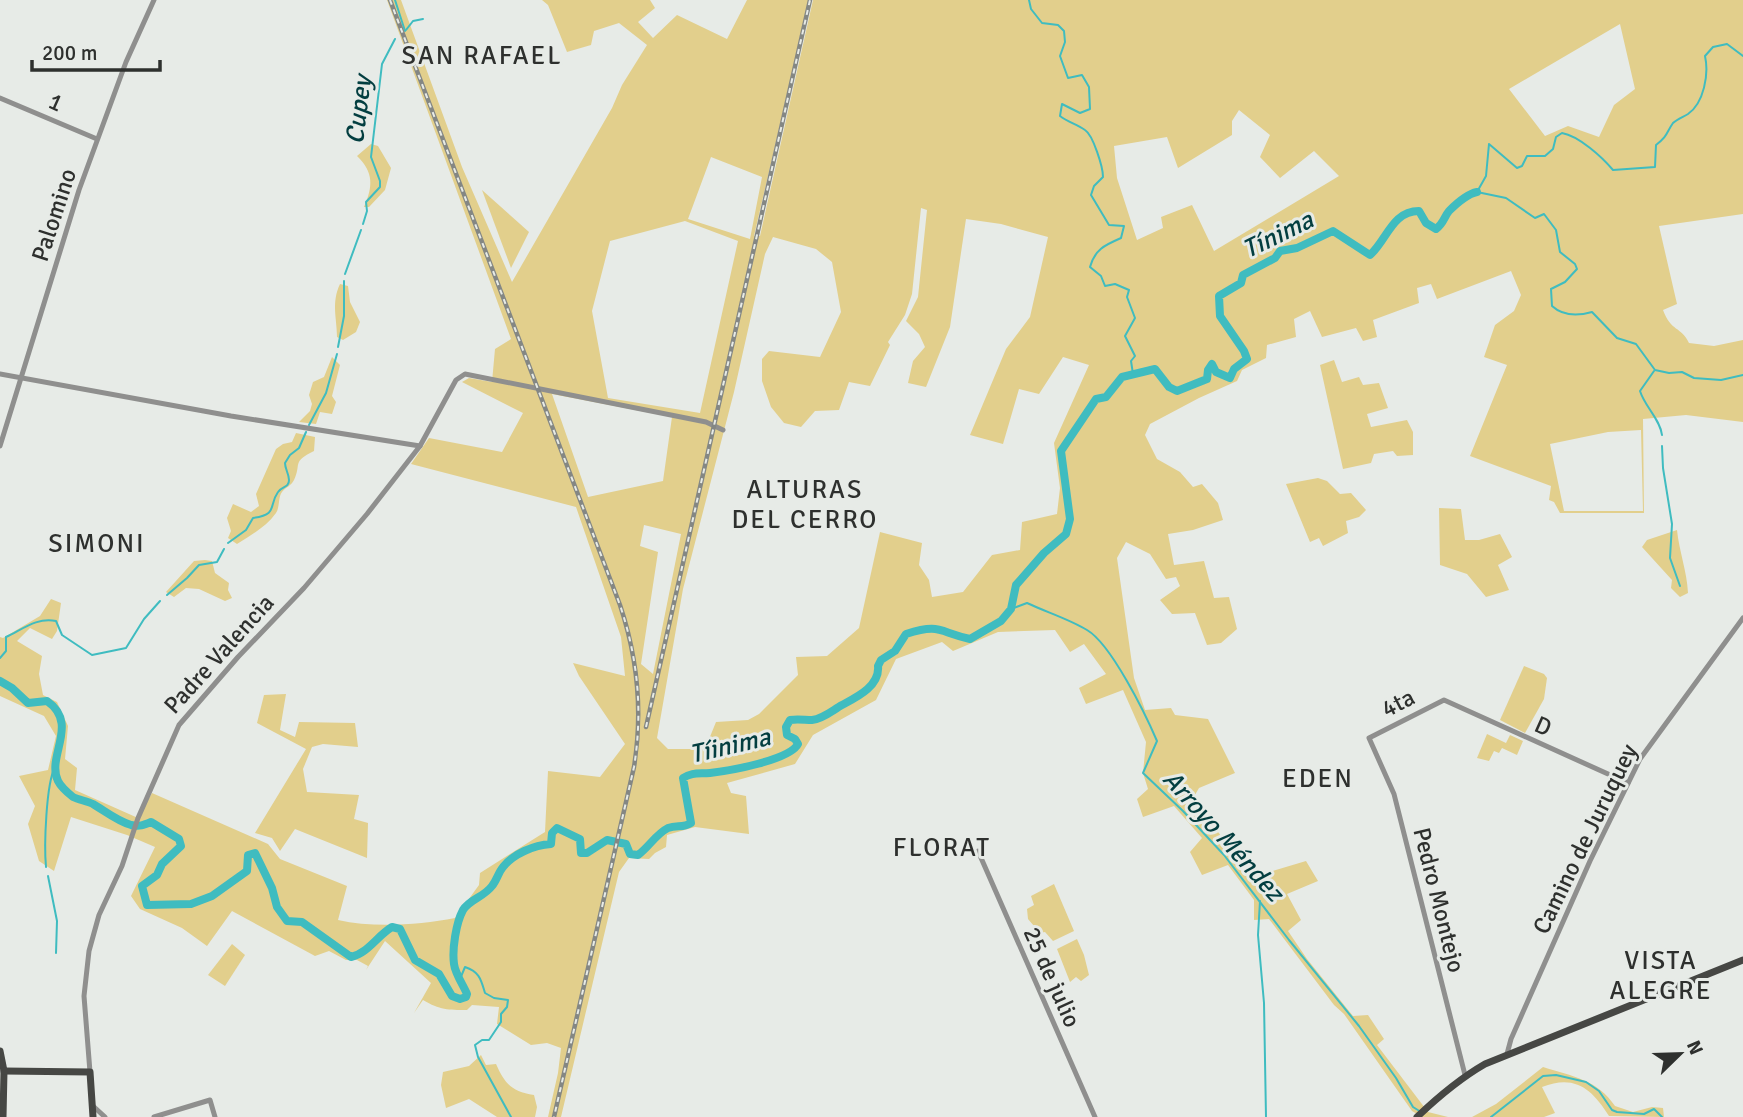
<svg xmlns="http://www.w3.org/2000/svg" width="1743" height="1117" font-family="Signika,sans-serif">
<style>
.green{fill:#e2cf8c;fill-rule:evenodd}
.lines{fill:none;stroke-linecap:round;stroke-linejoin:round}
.stream{stroke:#3fbcc0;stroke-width:2}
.river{stroke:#3fbcc0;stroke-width:8}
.minor{stroke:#8f8f8e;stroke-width:5}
.major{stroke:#464744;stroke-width:7}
.rail-casing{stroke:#848784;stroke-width:4.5}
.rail{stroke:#e7ebe7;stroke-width:2;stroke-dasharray:5;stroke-linecap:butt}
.labels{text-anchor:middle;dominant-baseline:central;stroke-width:6;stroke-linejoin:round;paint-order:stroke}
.street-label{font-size:24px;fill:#2e302e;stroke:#e7ebe7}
.neighbourhood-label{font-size:26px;letter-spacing:2px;fill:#2e302e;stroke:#e7ebe7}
.water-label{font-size:26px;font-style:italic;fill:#033e40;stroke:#e7ebe7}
</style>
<rect width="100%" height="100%" fill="#e7ebe7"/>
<!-- green -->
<g class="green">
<path d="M387,0H401L462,167L512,282L612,108L622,85L647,45L619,23L594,31L591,45L567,52L548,5L542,0H650L655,8L638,22L653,38L677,15L727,39L747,0H809L754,236H760L813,0H1743V214L1659,226L1677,304L1663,310C1671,332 1681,326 1689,343L1714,346L1743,340V422L1686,415L1643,419L1644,513H1560L1554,502L1549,500L1551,486L1470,456L1507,365L1484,357L1495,325L1514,311L1521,295L1511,271L1437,299L1431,284L1417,288L1419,303L1373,320L1377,337L1363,341L1356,328L1322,337L1310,311L1294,319L1296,337L1267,345L1266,358L1242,370L1237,381L1199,398L1150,424L1145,435L1157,459L1180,472L1193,487L1202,484L1218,503L1223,520L1193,530L1168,534L1174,565L1204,561L1214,598L1229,597L1237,629L1221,643L1207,645L1195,613L1172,614L1160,600L1180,586L1176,577L1166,579L1150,554L1126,542L1117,558L1134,678L1145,710L1171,708L1175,715L1208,719L1235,773L1199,788L1189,805L1219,833L1241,870L1249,878L1306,861L1318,881L1287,894L1301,920L1288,931L1307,959L1353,1016L1368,1015L1384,1039L1377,1045L1428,1112L1448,1117H1422L1412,1111L1344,1014L1334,1005L1269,919L1254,920V900L1228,865L1202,875L1190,852L1202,838L1174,806L1143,817L1137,799L1148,789L1143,773L1146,742L1123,690L1086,704L1079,688L1106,674L1084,644L1070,652L1055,630L998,632L953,651L942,642L896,659L876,700L813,735L795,764L727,783L731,793L746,796L749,834L695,827L667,835L666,847L655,853L649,859L629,858L619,872L561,1117H548L558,1073L561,1048L547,1043L531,1045L497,1024L499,1007L472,1005L467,1010C448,1010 440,1010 423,1000L414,1013L400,1014L379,1006L400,1014L414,1013L431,983L385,941L366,970L368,966L357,960H346L329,951L315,956L232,911L207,946L182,928L140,909L131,896L155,847L127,835L71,817L54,871L39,861L28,824L35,806L19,776L48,770L56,736L44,716L0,696V637L3,638L40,616L51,599L61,603L57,631L52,639L30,628L17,641L42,656L39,674L43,695L57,702L68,726L65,759L77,768L75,790L138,818L152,793L268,844L280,859L347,886L338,920C373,928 419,925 455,918L479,885L480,873L545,832L548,771L600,777L625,744L579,676L573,663L625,676L621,637L576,507L411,464L429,438L502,452L523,413L462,382L469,378L492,382L495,349L511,339ZM1620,24L1635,89L1614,105L1599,137L1568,126L1545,136L1509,89ZM1239,110L1270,135L1260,157L1280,178L1314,151L1339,176L1214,251L1192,205L1161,217L1163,228L1137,240L1117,178L1114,146L1167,137L1178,168L1232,135V121ZM711,157L762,177L750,239L688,219ZM921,208L927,210L918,297L906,321L919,334L925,347L913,361L908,383L926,387L950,327L966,219L1001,224L1048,237L1030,317L1006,349L970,435L1003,444L1019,389L1039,394L1063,357L1089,365L1054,443L1060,488L1057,514L1022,522L1020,550L992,555L963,592L932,597L929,580L919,565L922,543L880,532L859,628L827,656L796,657L798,675L759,714L748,720L716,722L705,749H668L657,738L683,589L734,392L765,254L773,237L816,249L832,262L841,312L820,357L769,351L762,359V381L771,407L784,423L801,427L815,411L839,410L849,382L870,386L890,345L888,342L905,315L912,294ZM685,221L738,241L700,413L608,398L592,311L610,241ZM552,394L672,417L663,481L588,497ZM1641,430L1643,511H1564L1550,444L1608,432ZM644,525L681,534L653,674L641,664L658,552L640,546Z"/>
<path d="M371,144L378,146L391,168L385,190L369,207H364C373,187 374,172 357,156Z"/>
<path d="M482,190L529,232L511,268Z"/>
<path d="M340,284L348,286L350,302L360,322L356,332L343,340L337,337C337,318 331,303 340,284Z"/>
<path d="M332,357L340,365L332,396L336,402L332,414L320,412L316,424L299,422L310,411L312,404L309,395L313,382L324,377Z"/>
<path d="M1334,360L1342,382L1359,377L1363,385L1379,383L1388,408L1367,414L1371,427L1407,420L1413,432V455L1397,456L1393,451L1374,454L1371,463L1343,469L1320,365Z"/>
<path d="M296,433L315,437L314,451C291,462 302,464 294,480C291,486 286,487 282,492C278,497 280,507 276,513C266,527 251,535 237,544L228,538L231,531L227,518L233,504L251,512L259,506L256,494L276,449L283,444L292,442Z"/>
<path d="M1318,478L1327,481L1340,494L1351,493L1366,510L1359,517L1346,521L1348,533L1323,546L1319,538L1310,542L1286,484Z"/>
<path d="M1439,508L1461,509L1465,540H1479L1500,534L1512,557L1498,565L1509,590L1486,597L1467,574L1440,565Z"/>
<path d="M1677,530C1679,551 1687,571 1688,593L1680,597L1671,588L1672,580L1642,547L1647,540Z"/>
<path d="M205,560L212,561L215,573L229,583L228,590L232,598L225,601L199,589L186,588L174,597L166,592L194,561Z"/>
<path d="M1524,666L1544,674L1547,678L1544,699L1525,733L1500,720Z"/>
<path d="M286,694L280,730L295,737L299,722L355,723L358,747L323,744L312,747L303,769L307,792L359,795L354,819L368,823L367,858L295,829L280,851L272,838L255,833L306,749L257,723L264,695Z"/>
<path d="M1487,734L1506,743L1510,735L1523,741L1517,755L1502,748L1499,753L1494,751L1489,761L1477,758Z"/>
<path d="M1054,884L1074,931L1053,941L1045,932L1040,933L1028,919L1027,909L1034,905L1031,896Z"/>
<path d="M1077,939L1084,955L1089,975L1081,981L1076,977L1070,982L1057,949Z"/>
<path d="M232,944L245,955L225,986L208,975Z"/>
<path d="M481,1055L486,1065L496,1064C505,1084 512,1092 534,1095L537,1107L535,1117H497L469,1099L446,1108L441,1085L443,1072L469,1066Z"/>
<path d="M1543,1067C1572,1076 1598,1080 1615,1106L1633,1112L1652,1107L1663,1108L1664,1117L1609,1116C1592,1089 1575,1074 1542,1087L1555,1113L1544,1117H1472L1496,1104Z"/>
</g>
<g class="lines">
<!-- stream -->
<g class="stream">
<path d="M395,0L405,31"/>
<path d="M1029,0L1031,9L1042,23L1058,25L1064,31L1065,42L1060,56L1068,78L1082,75L1089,87L1090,109L1080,113L1062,104L1060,116C1068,122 1076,124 1085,130C1093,135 1103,167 1103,177L1094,186L1091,195L1109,225L1124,226L1121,238C1105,245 1095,249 1090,267L1101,276L1105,286L1115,284L1129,290L1127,297L1135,318L1125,336L1135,356L1131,361L1133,374"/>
<path d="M406,30L413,21L423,19"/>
<path d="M1743,56L1727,44L1713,47L1705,56C1709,74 1704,103 1688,114C1683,117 1677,119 1673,123C1666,133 1668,136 1656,145L1655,167L1613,170C1602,157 1579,136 1562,133L1556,137L1553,149L1545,156H1527L1522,166L1517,168L1489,144L1486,176L1477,192L1506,198L1535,218L1544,214L1556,230L1560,252L1575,264L1577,269L1565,282L1551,289L1552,306C1563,316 1578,316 1592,312L1617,338L1636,344L1655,370L1669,373L1682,372L1694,378L1721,380L1743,375"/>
<path d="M363,224L367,211L366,202L380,187V181L371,157L382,64L395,39"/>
<path d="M345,274L361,230"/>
<path d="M338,347L344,316V281"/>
<path d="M1654,371L1640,391C1645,407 1660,419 1662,435"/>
<path d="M309,425L326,393L337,354"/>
<path d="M1662,446L1663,468L1672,524L1670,558L1680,586"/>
<path d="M228,543L246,530L253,518C279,514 268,506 278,492C282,486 289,488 289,480C289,474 285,469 285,463L290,455L299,448L306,432"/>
<path d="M167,595L187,578L199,565L217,562L224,549"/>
<path d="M1011,609L1027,603C1046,612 1069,619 1087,630C1111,644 1145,713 1157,741L1143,773L1183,811L1224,855L1289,940L1359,1026L1396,1078L1413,1107L1421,1112"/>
<path d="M0,658L6,651V637C23,629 37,617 56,621L62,635L92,655L126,648L144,619L160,601"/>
<path d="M46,867C44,846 46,784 55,767"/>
<path d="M48,876L57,921L56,953"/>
<path d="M1260,901L1258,935L1264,1003L1266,1117"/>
<path d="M460,979L465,967C480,972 481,980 485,993L494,998L508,1000L507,1007L501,1014V1022L489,1040H482L475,1045L478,1057L511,1117"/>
<path d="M1491,1117L1543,1076L1556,1075L1586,1082L1599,1091L1612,1110L1617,1112L1644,1114L1654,1109L1662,1117"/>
</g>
<!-- river -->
<path class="river" d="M0,681L12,688L28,703L47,701C80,724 46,756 58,781C61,787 68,793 73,797C79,800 87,801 93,804C105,811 117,821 131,825C139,827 144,825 151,822L179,839L181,846L162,864L157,875L142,886L147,905L191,904L212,896L247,871L248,855L255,853L272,888L277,907L287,921L302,922L351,957C368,953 377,936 392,927L400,929L415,960L439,974L452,996L460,999L466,997L467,994C463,985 455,973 454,964C452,949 456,923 463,910C470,899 484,897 492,886C497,880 498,873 503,867C513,854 534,845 551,844L552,833L557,828L580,839L581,853H587L607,840L626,844L630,854L638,855C649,847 656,834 668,828C677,825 684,828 691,823L683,778C692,772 699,774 710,773C729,771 790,760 798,744L795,739L787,735L786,727L790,720C797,719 805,720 812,720C823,719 833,710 842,705C857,697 880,686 878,666L881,660L895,651L906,634C941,623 938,632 970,639L1001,621L1011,609L1016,585L1044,553L1066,534L1070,519L1061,451L1096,399L1106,397L1122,377L1155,369L1169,387L1177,391L1207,379L1208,370L1212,364L1216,372L1230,378L1234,369L1247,359L1244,351L1220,316L1219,296L1241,283L1243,275L1275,258L1280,251L1297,248L1333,231L1370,255C1387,240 1392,211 1419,211L1426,223L1436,229C1444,223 1444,217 1449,211C1457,203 1467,194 1477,192"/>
<!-- minor -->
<g class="minor">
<path d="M0,98L97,139"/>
<path d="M0,374L231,416L420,446"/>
<path d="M0,446L79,190L126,62L154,0"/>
<path d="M978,851L1095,1117"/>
<path d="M1507,1054L1511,1039L1590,861L1640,759L1743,618"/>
<path d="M90,1072L84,996L89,951L99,915L122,866L138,818L179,725L238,657L304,588L367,514L420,446L456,380L465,374L706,422L723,430"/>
<path d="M1465,1075L1394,794L1369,738L1444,700L1628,783"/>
<path d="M93,1106L105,1117"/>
<path d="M154,1117L210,1100L215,1117"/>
</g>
<!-- major -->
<g class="major">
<path d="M0,1051L4,1071L3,1117"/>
<path d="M4,1071L90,1072L93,1117"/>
<path d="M1417,1117C1439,1096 1459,1079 1485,1064L1743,960"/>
</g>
<defs>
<g id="rail">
<path d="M390,0L620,605C638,659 643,711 634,767L554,1117"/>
<path d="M646,727L810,0"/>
</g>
</defs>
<!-- rail casing -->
<use href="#rail" class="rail-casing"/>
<!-- rail -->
<use href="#rail" class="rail"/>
</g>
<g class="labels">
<!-- street labels -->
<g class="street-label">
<text transform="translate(56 102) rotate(24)">1</text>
<text transform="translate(54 215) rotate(-72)">Palomino</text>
<text transform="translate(219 654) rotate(-48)">Padre Valencia</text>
<text transform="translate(1398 703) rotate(-27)">4ta</text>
<text transform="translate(1543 726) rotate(24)">D</text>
<text transform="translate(1585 839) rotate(-64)">Camino de Juruquey</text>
<text transform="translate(1439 900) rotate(76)">Pedro Montejo</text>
<text transform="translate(1052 977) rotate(66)">25 de julio</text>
</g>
<!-- neighbourhood labels -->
<g class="neighbourhood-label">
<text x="482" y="56">SAN RAFAEL</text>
<text x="805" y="490">ALTURAS<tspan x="805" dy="30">DEL CERRO</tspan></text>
<text x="97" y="544">SIMONI</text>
<text x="1318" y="779">EDEN</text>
<text x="942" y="848">FLORAT</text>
<text x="1661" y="961">VISTA<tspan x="1661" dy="30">ALEGRE</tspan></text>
</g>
<!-- water labels -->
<g class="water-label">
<text transform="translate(359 110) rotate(-83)">Cupey</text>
<text transform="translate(1278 235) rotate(-26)">Tínima</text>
<text transform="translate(730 746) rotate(-13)">Tíinima</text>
<text transform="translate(1223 836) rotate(48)">Arroyo Méndez</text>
</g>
</g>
<!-- north arrow -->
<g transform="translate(1680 1054) rotate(67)" stroke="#e7ebe7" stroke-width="5" paint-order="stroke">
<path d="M0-5L12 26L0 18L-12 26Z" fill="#2e302e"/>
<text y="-10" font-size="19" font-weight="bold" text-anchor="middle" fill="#2e302e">N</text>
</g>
<!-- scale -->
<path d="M32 60v10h128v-10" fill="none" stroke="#2e302e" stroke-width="3.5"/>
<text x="42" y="60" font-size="21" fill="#2e302e" stroke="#e7ebe7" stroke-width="5" paint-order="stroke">200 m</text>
</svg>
